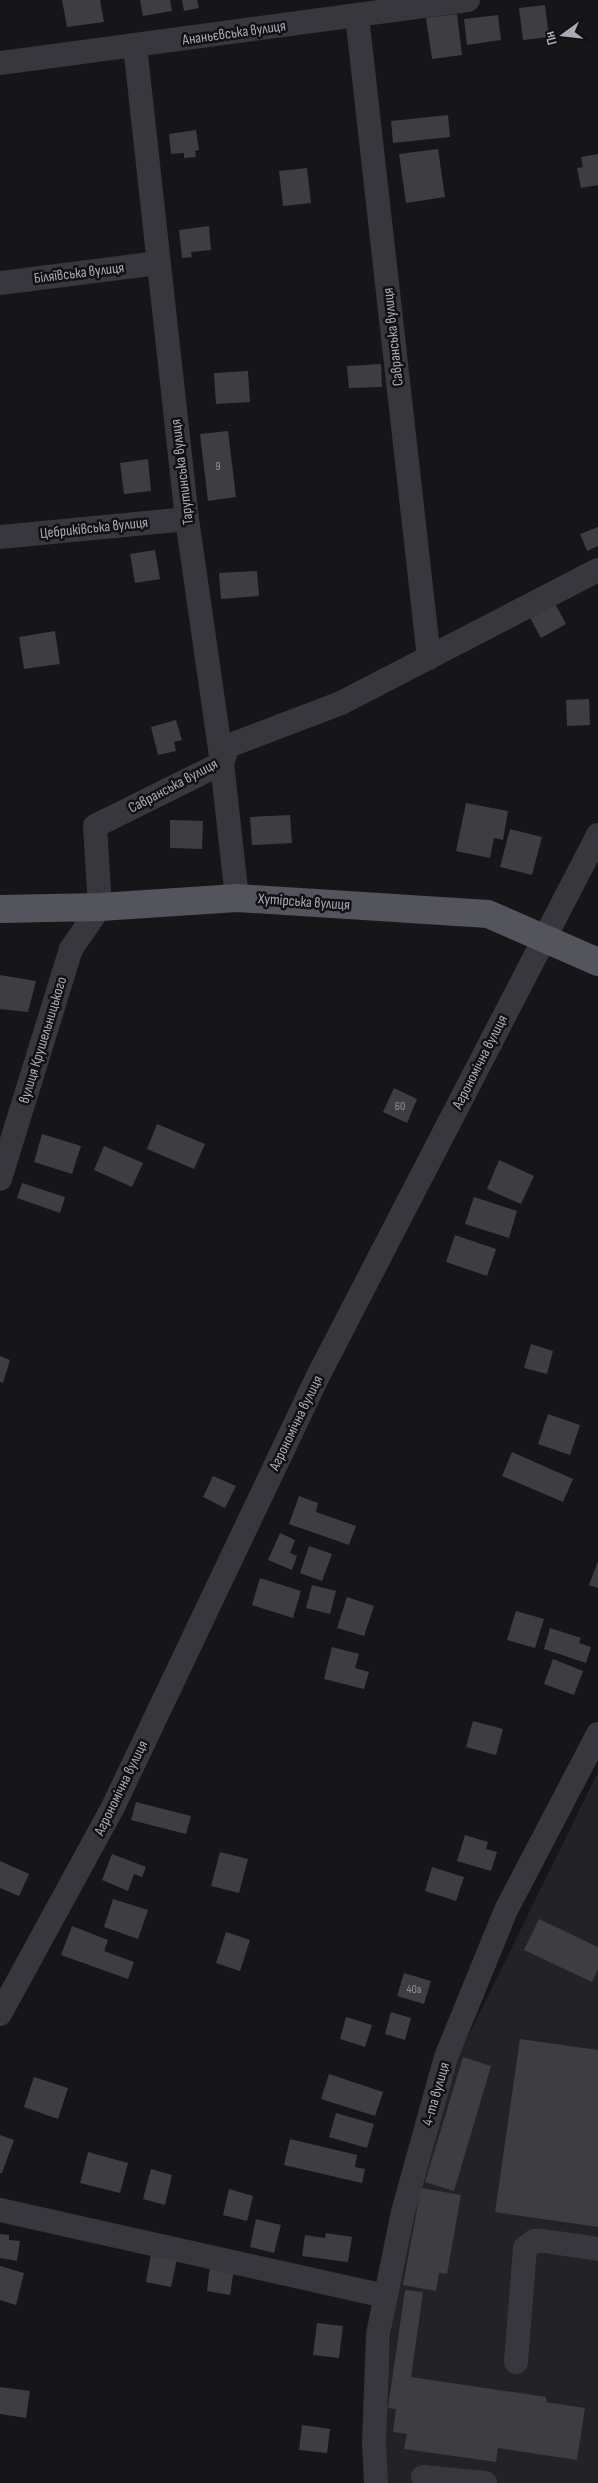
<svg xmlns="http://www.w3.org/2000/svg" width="598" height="2483" font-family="'Sofia Sans Condensed',sans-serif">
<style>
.built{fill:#232225}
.building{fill:#3e3e42}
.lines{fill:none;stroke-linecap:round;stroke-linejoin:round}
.minor{stroke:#37373d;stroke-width:24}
.major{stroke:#53545c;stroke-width:28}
.labels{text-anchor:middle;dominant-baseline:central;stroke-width:5;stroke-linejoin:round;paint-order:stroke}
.number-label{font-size:12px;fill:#8e909a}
.street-label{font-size:15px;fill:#a8abb8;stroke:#111113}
</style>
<rect width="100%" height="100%" fill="#161618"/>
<!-- built -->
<path class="built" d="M598,1772V2483H388L383,2423L395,2292L412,2201L458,2057Z"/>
<!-- building -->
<g class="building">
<path d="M62,0H100L104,22L67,27Z"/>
<path d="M140,0H170L172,11L143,16Z"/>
<path d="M182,0H197L199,8L184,11Z"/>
<path d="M545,5L549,37L523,40L519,8Z"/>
<path d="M457,14L462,55L432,59L426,18Z"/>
<path d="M498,15L501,40L467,45L464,19Z"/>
<path d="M448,115L450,137L393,143L391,121Z"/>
<path d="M196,130L199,150L195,151L196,157L184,158V153L171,154L169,134Z"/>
<path d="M438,149L445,197L406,203L399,154Z"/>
<path d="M598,154V185L581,188L577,168L583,167L581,157Z"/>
<path d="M307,168L311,203L283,206L279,171Z"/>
<path d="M209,226L211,250L191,252L192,257L182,258L179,230Z"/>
<path d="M381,364L382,387L349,388L347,366Z"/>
<path d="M248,371L250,402L216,404L214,373Z"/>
<path d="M228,431L236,497L208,501L200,434Z"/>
<path d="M148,459L151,491L124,494L120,463Z"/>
<path d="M598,527V546L587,551L580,534Z"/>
<path d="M155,550L160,579L135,583L130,554Z"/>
<path d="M257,571L259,596L221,599L219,573Z"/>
<path d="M553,600L566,624L541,638L528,614Z"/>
<path d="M55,631L60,664L24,669L19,637Z"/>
<path d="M589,699L590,725L567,726L566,700Z"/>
<path d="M176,720L182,740L174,742L176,751L158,755L151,727Z"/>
<path d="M466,803L508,811L503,840L494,838L490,858L456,851Z"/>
<path d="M290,815L292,843L252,845L250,817Z"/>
<path d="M170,820L203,821L202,849L170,848Z"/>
<path d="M510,829L542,837L532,875L500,867Z"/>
<path d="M0,975L36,981L28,1012L0,1009Z"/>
<path d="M394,1088L417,1099L407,1123L383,1112Z"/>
<path d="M157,1124L205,1144L194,1169L147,1149Z"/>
<path d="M42,1134L81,1146L72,1174L34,1162Z"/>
<path d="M104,1146L143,1163L132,1187L94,1170Z"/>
<path d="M499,1160L534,1176L521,1204L487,1189Z"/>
<path d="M22,1183L65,1197L60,1213L17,1198Z"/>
<path d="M474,1197L517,1211L509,1238L465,1224Z"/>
<path d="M455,1235L496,1249L487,1276L446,1262Z"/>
<path d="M531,1344L553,1351L547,1374L524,1368Z"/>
<path d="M0,1356L10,1360L3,1383L0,1382Z"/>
<path d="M548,1414L580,1425L570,1455L538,1444Z"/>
<path d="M512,1452L573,1479L563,1502L502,1476Z"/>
<path d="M213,1476L236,1486L225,1508L203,1497Z"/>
<path d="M299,1496L318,1503L316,1512L356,1526L349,1545L289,1524Z"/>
<path d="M280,1533L295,1540L290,1553L297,1556L292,1570L268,1560Z"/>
<path d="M309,1546L332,1554L322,1581L300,1573Z"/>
<path d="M598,1561V1588L589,1585Z"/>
<path d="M260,1578L301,1591L293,1618L252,1605Z"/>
<path d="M312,1585L336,1591L330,1614L306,1608Z"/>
<path d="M347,1597L374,1606L364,1636L337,1628Z"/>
<path d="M516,1611L544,1619L535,1648L507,1640Z"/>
<path d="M550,1628L581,1638L579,1643L591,1647L586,1663L544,1649Z"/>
<path d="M332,1647L359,1654L355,1668L369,1672L364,1689L324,1679Z"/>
<path d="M553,1659L583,1671L574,1695L544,1684Z"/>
<path d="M473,1721L503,1729L496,1755L466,1747Z"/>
<path d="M136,1802L191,1816L186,1834L131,1820Z"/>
<path d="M465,1835L488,1842L486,1849L497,1852L491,1871L457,1861Z"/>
<path d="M220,1852L248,1859L239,1893L211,1886Z"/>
<path d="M112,1854L146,1867L142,1877L134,1874L128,1891L102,1880Z"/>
<path d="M0,1861L29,1874L19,1896L0,1888Z"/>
<path d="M432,1867L464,1877L456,1901L425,1891Z"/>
<path d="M113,1899L148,1910L138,1939L104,1927Z"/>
<path d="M539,1919L598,1947V1969L592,1982L524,1950Z"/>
<path d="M72,1926L108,1940L104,1951L134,1962L128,1979L61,1955Z"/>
<path d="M226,1932L250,1940L240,1971L216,1963Z"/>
<path d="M404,1973L431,1981L424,2004L397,1996Z"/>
<path d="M391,2012L411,2018L405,2040L385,2034Z"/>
<path d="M346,2017L372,2025L365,2047L340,2039Z"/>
<path d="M520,2039L598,2050V2227L495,2212Z"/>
<path d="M463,2057L491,2066L454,2191L425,2182Z"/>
<path d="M329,2074L383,2092L375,2116L321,2099Z"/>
<path d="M34,2077L68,2088L58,2119L24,2107Z"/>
<path d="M336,2113L374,2124L367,2148L329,2137Z"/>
<path d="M0,2135L14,2140L2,2173H0Z"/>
<path d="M290,2139L357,2155L355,2167L365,2169L362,2183L284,2165Z"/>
<path d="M88,2152L128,2163L120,2193L80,2183Z"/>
<path d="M151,2169L172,2175L165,2205L143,2199Z"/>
<path d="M421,2188L461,2195L447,2274L439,2273L436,2291L403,2285Z"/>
<path d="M229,2189L253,2196L247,2221L223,2215Z"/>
<path d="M256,2219L281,2225L274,2253L250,2247Z"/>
<path d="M326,2233L352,2237L348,2262L302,2256L305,2235L325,2238Z"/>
<path d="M0,2234L9,2235V2240L20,2241L17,2261L0,2258Z"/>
<path d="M151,2254L177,2259L171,2287L146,2282Z"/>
<path d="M210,2265L234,2269L230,2295L207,2291Z"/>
<path d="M0,2266L24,2273L16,2305L0,2300Z"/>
<path d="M405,2290L423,2292L411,2377L546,2397V2402L585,2408L577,2460L498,2448L496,2462L404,2449L407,2434L393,2432L396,2409L388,2408Z"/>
<path d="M317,2323L343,2326L339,2358L313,2355Z"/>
<path d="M0,2387L30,2391L26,2418L0,2414Z"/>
<path d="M302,2425L330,2429L327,2453L299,2450Z"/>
</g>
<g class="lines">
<!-- minor -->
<g class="minor">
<path d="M357,16L429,658"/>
<path d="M135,46L187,519L222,763L237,898"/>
<path d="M0,63L468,0"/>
<path d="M0,283L158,263"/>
<path d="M0,537L187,519"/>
<path d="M0,1179L71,949L100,907L95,826L222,763L228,746L341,703L598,570"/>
<path d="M0,2014L113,1807L318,1376L598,835"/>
<path d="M0,2210L385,2296"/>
<path d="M516,2362L525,2248L534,2241H544L598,2249"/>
<path d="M423,2477L485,2483"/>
<path d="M376,2483L374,2443L378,2334L403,2212L446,2057L506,1910L598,1734"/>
</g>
<!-- major -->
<path class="major" d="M0,909L100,907L237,898L488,914L598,962"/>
</g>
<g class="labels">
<!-- number labels -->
<g class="number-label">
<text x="218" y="466">9</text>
<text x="400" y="1106">60</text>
<text x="414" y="1989">40а</text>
</g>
<!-- street labels -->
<g class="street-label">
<text transform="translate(234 33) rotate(-8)">Ананьєвська вулиця</text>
<text transform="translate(79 273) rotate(-7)">Біляївська вулиця</text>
<text transform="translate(393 337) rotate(-96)">Савранська вулиця</text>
<text transform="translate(182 472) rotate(-97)">Тарутинська вулиця</text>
<text transform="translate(94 528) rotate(-6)">Цебриківська вулиця</text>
<text transform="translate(173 786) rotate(-28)">Савранська вулиця</text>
<text transform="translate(304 902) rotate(4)">Хутірська вулиця</text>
<text transform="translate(43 1040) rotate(-73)">вулиця Крушельницького</text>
<text transform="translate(480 1062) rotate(-63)">Агрономічна вулиця</text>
<text transform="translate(296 1423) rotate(-64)">Агрономічна вулиця</text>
<text transform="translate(121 1788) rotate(-64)">Агрономічна вулиця</text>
<text transform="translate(436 2094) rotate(-74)">4-та вулиця</text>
</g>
</g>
<!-- north arrow -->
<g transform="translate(563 35) rotate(255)" stroke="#111113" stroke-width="4" paint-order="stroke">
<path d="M0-4L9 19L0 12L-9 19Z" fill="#a8abb8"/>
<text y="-8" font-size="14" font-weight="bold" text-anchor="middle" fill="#a8abb8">Пн</text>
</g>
</svg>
